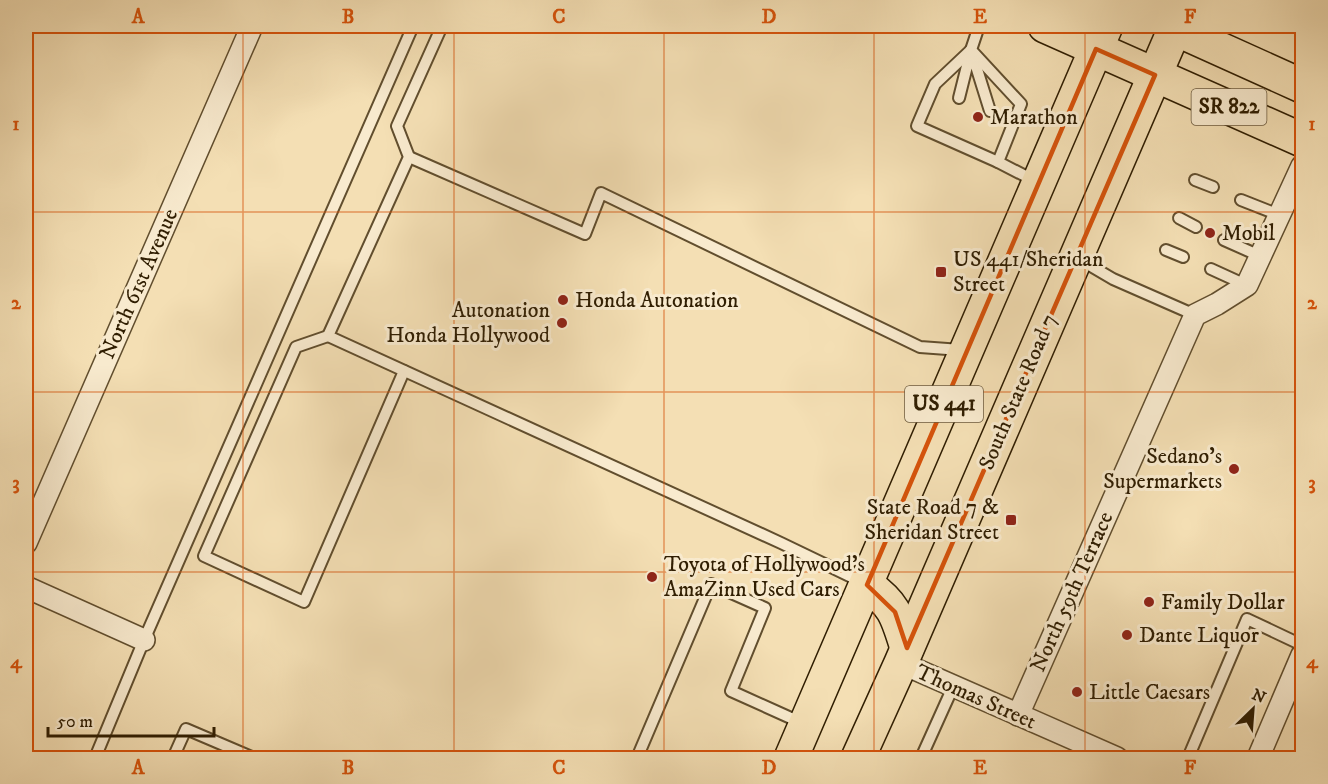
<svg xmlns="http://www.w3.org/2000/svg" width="1328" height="784" font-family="'IM FELL DW Pica',serif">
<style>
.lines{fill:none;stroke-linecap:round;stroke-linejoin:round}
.service-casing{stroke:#614e2e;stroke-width:14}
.minor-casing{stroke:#614e2e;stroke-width:24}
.primary-casing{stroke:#301e02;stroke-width:36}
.service{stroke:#f8eace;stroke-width:10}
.minor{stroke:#f8eace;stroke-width:21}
.primary{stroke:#f4dfb4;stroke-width:33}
.marked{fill:none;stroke:#d6530b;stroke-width:4.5;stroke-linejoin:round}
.grid{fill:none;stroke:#d6530b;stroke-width:1.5;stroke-opacity:0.55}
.poi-dot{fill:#8f2418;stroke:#f8eace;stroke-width:2}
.labels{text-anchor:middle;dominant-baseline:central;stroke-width:6;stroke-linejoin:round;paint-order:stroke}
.shield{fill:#f8eace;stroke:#6c5b3f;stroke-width:1.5}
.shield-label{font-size:21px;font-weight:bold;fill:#301e02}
.poi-label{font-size:22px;fill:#301e02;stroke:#f8eace;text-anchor:start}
.street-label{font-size:22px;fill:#301e02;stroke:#f8eace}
.neatline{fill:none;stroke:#d6530b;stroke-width:2}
.grid-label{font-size:20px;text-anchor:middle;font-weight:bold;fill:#d6530b}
</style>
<rect width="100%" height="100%" fill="#f4dfb4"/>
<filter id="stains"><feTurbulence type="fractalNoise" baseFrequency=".00333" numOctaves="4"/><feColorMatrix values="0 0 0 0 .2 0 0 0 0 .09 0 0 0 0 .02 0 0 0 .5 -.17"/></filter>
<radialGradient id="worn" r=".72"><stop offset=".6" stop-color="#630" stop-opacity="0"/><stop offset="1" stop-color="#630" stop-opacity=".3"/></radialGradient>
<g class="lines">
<defs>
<g id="service">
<path d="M442,26L397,126L409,157L328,336L781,543L864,583"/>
<path d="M979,26L971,50L1021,104L998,162L1035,181"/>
<path d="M971,50L935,84L917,126L998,162"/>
<path d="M959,98L971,50L990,111"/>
<path d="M409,157L585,234L601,193L920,347L961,350"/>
<path d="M1195,180L1213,187"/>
<path d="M1241,200L1279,215"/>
<path d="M1179,218L1196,227"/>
<path d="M1224,240L1260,256"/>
<path d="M1166,250L1183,257"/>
<path d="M1079,259L1113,279L1195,315"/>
<path d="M1211,269L1246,285"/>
<path d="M328,336L296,347L204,556L304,602L404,371"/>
<path d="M95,758L144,640L413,26"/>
<path d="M173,758L186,729L254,758"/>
<path d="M637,758L711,584L765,608L731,691L802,723"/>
<path d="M921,758L953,687"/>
<path d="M1188,758L1247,619L1302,645"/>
</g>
<g id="minor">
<path d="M26,543L252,26"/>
<path d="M26,587L144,640"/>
<path d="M901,663L1117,758"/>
<path d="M1018,715L1195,315L1217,304L1247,285L1302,166"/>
<path d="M1258,758L1302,655"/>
</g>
<g id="primary">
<path d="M1045,26L1302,140"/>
<path d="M1169,26L1302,86"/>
<path d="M867,585C895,605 897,616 907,648"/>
<path d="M791,758L1106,26"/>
<path d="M858,758L901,663L1176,26"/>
</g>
</defs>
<!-- service casing -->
<use href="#service" class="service-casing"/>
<!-- minor casing -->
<use href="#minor" class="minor-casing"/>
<!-- primary casing -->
<use href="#primary" class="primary-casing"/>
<!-- service -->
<use href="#service" class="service"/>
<!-- minor -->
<use href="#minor" class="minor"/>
<!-- primary -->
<use href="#primary" class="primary"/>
</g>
<!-- marked area -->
<path class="marked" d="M1096,49L1155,75L907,648L895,612L867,585Z"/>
<!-- grid -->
<path class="grid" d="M243,26V758M454,26V758M664,26V758M874,26V758M1085,26V758M26,212H1302M26,392H1302M26,572H1302"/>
<!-- markers -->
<g class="poi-dot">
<circle cx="978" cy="117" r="6"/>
<circle cx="1210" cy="233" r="6"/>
<rect x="935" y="266" width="12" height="12" rx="3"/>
<circle cx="563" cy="300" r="6"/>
<circle cx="562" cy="323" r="6"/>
<circle cx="1234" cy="469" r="6"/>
<rect x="1005" y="514" width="12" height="12" rx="3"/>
<circle cx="652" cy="577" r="6"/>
<circle cx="1149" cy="602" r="6"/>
<circle cx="1127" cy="635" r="6"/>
<circle cx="1077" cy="692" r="6"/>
</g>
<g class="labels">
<!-- shield labels -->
<g class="shield">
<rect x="1191.5" y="89" width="75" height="36" rx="4.5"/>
<rect x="905" y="386" width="78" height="36" rx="4.5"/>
</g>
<g class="shield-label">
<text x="1229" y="107">SR 822</text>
<text x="944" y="404">US 441</text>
</g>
<!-- poi labels -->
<g class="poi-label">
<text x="990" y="117">Marathon</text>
<text x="1222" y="233">Mobil</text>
<text x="953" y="259">US 441/Sheridan<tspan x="953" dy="25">Street</tspan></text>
<text x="575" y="300">Honda Autonation</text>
<text x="550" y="310" text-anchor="end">Autonation<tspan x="550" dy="25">Honda Hollywood</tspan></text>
<text x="1222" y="456" text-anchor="end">Sedano's<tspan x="1222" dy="25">Supermarkets</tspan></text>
<text x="999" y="507" text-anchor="end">State Road 7 &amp;<tspan x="999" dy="25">Sheridan Street</tspan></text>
<text x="664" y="564">Toyota of Hollywood's<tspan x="664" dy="25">AmaZinn Used Cars</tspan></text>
<text x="1161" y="602">Family Dollar</text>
<text x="1139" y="635">Dante Liquor</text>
<text x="1089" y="692">Little Caesars</text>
</g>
<!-- street labels -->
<g class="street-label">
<text transform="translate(139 284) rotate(-66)">North 61st Avenue</text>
<text transform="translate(1018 392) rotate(-67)">South State Road 7</text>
<text transform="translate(1072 592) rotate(-66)">North 59th Terrace</text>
<text transform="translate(976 697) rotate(24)">Thomas Street</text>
</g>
</g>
<!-- margin -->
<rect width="1328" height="784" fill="none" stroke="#f4dfb4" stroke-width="66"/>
<!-- north arrow -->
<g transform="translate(1253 709) rotate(25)" stroke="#f8eace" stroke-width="4.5" paint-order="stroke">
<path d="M0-4.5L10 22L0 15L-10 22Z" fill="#301e02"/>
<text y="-9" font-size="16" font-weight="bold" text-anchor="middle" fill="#301e02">N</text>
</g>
<!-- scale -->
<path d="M48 727v9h166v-9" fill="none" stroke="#301e02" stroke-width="3"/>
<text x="57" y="727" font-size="18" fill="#301e02" stroke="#f8eace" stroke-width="4.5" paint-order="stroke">50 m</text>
<rect x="33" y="33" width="1262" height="718" class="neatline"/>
<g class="grid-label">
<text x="138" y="23">A</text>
<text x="348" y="23">B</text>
<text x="559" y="23">C</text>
<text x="769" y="23">D</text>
<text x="980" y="23">E</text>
<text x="1190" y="23">F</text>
<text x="16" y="130">1</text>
<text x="1312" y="130">1</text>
<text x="16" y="309">2</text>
<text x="1312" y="309">2</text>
<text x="16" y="489">3</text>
<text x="1312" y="489">3</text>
<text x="16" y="668">4</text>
<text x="1312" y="668">4</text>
<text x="138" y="774">A</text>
<text x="348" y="774">B</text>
<text x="559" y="774">C</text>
<text x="769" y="774">D</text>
<text x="980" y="774">E</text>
<text x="1190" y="774">F</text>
</g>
<rect width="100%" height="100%" filter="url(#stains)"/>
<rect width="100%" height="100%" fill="url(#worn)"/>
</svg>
